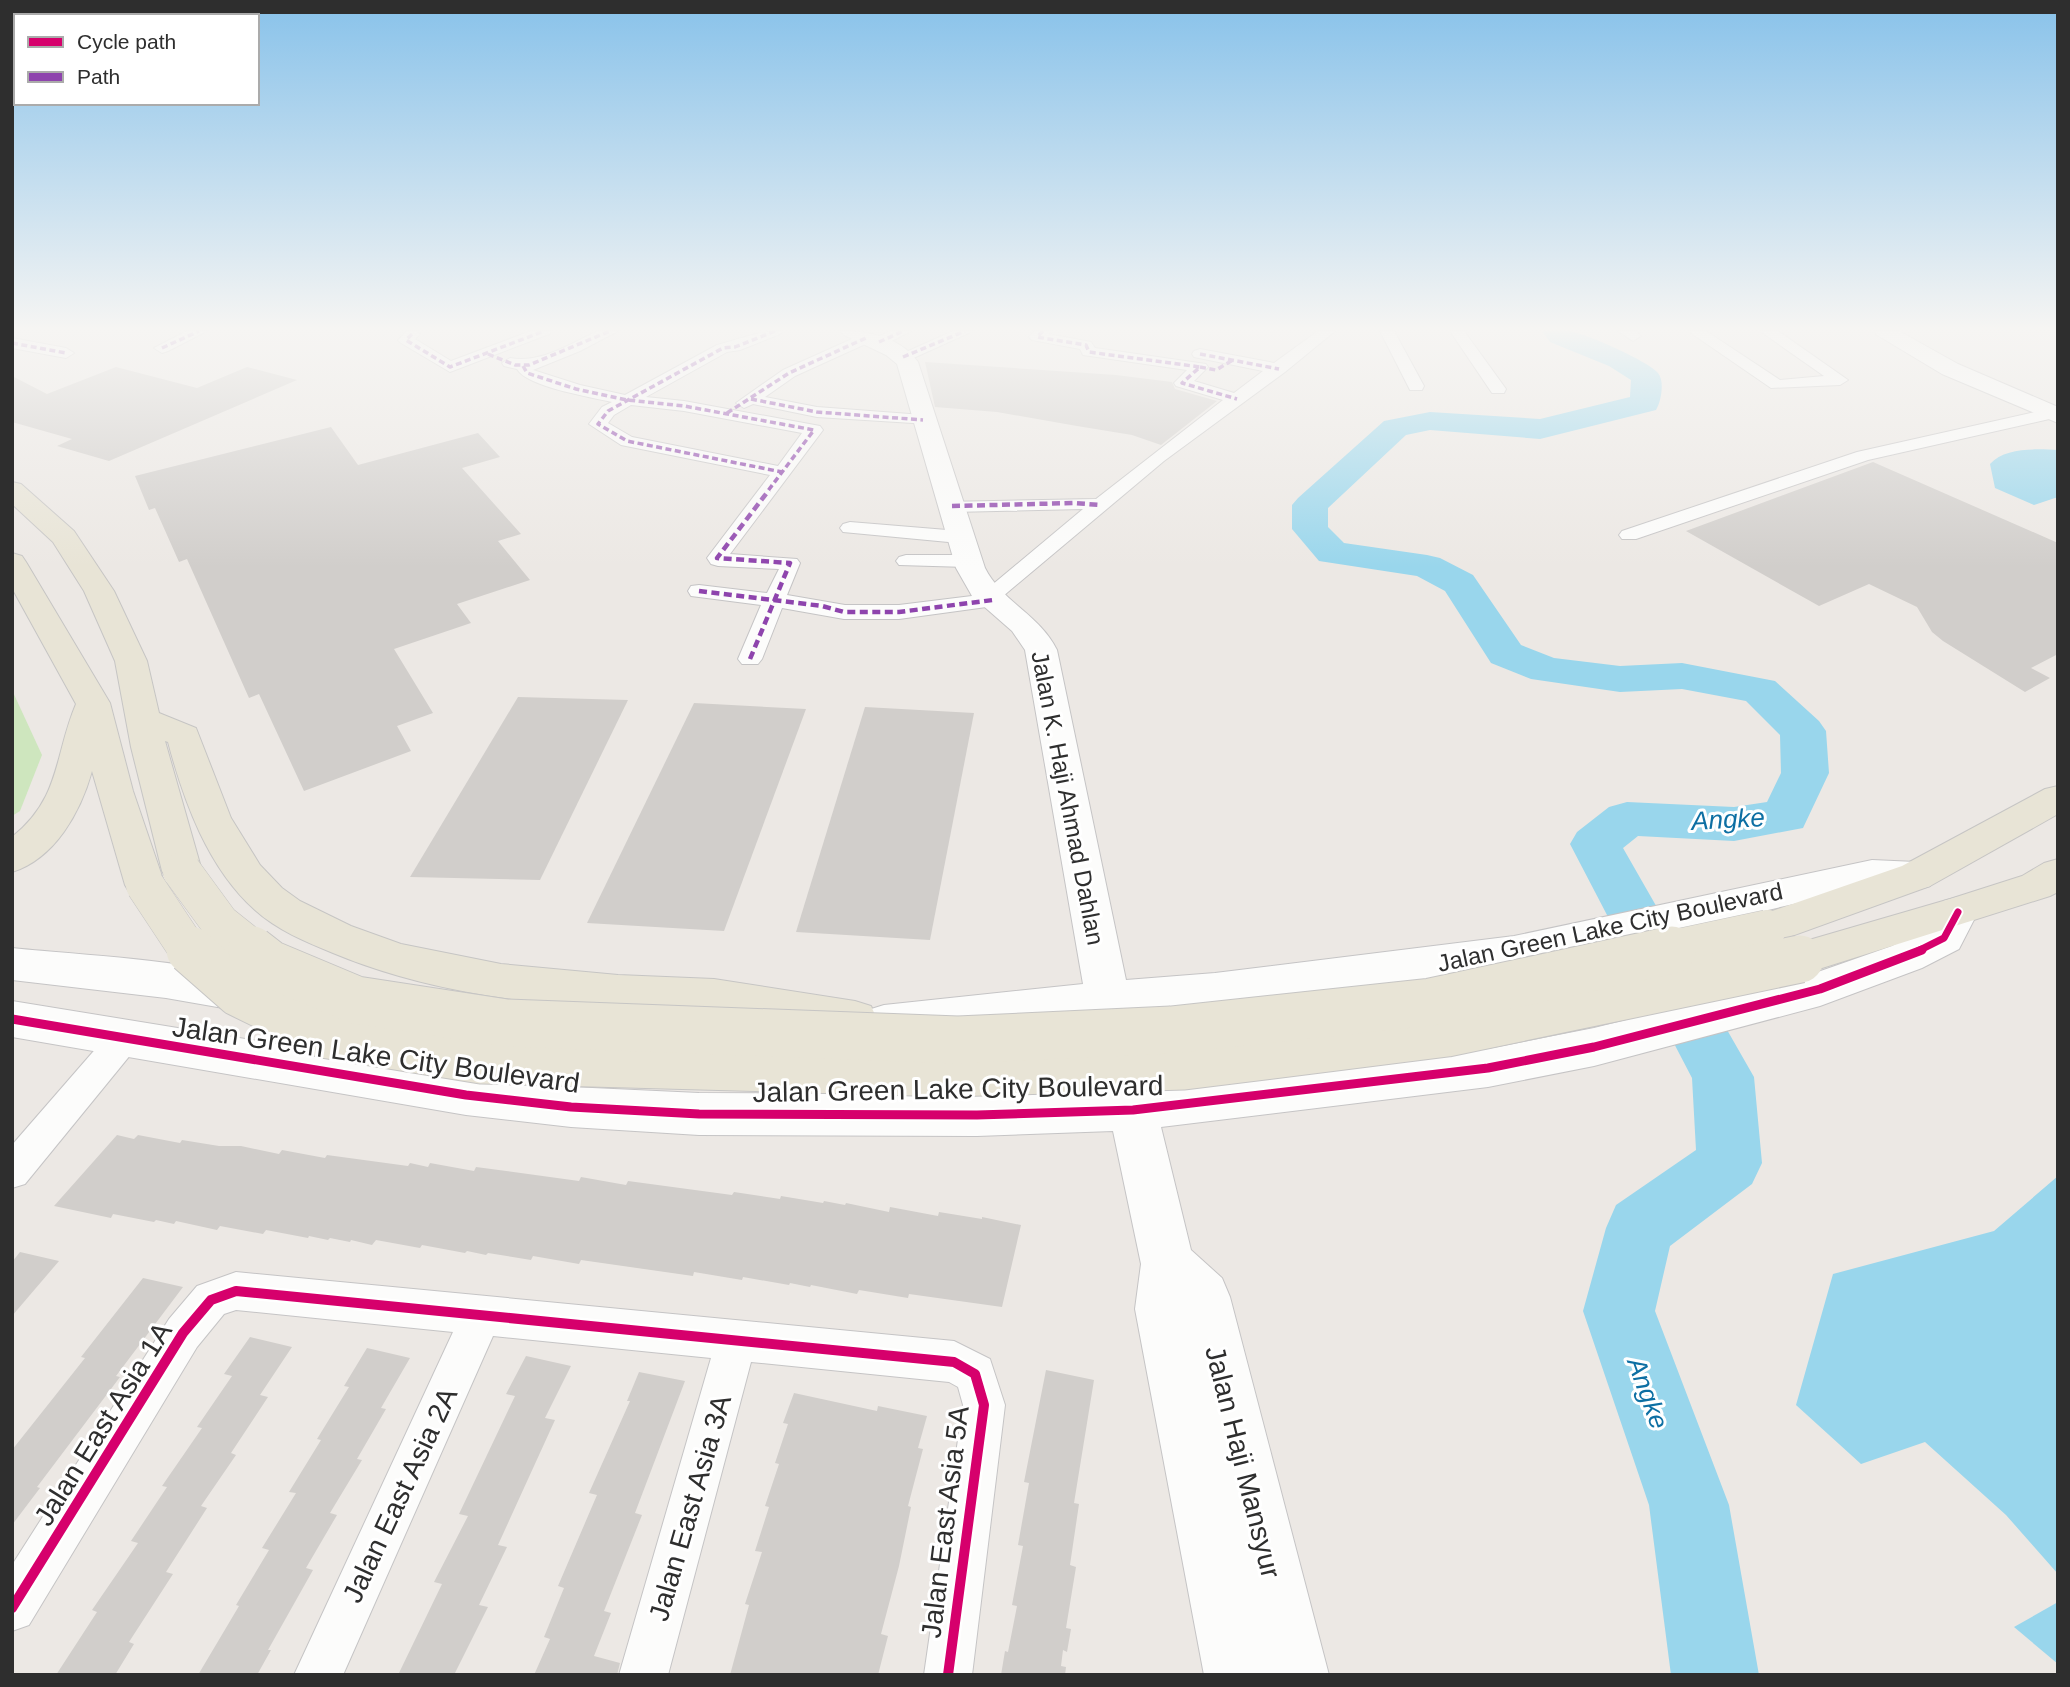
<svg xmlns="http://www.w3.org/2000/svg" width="2070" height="1687" font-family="Helvetica,sans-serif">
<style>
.green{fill:#cee6be}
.water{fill:#99d6ec}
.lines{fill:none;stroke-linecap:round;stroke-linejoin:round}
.river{fill:#99d6ec;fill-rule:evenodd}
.building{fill:#d1cecb}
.street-casing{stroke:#c5c4c5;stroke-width:2}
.secondary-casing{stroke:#c5c4c5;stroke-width:2}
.primary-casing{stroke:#c6c5c4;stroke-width:2}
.street{fill:#fcfcfb;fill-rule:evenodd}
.secondary{fill:#fcfcfb;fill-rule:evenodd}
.primary{fill:#e8e4d6;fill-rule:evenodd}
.primary-bridge-far1-casing{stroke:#c6c5c4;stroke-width:39;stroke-linecap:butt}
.primary-bridge-casing{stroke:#c6c5c4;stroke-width:49;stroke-linecap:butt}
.primary-bridge-far1{stroke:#e8e4d6;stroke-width:38}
.primary-bridge{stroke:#e8e4d6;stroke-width:47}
.quiet-far1{stroke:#8e44ad;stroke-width:3.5;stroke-dasharray:6 3.5;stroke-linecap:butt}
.quiet{stroke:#8e44ad;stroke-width:4.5;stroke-dasharray:8 4.5;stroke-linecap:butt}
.cycleway-far2-casing{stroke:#fff;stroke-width:11}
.cycleway-far1-casing{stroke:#fff;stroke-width:13}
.cycleway-casing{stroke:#fff;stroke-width:15}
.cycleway-far2{stroke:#d6006c;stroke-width:7}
.cycleway-far1{stroke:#d6006c;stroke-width:9}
.cycleway{stroke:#d6006c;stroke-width:10}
.labels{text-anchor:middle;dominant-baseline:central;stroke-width:6;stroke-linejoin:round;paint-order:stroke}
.street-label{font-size:24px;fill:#2e2e2e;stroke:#fff}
.water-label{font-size:26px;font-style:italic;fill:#0d6fa3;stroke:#fff}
.near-street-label{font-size:28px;fill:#2e2e2e;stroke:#fff}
</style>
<rect width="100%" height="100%" fill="#ece8e4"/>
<!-- green -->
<path class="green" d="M12,690L42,755L20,811L12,816Z"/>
<!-- water -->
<g class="water">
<path d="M2058,450V497L2034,505L1995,488L1990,464C2005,447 2036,449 2058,450Z"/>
<path d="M2058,1176V1574L2006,1515L1925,1442L1861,1464L1796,1405L1833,1274L1994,1231Z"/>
<path d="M2058,1602V1664L2014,1627Z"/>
</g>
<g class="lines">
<!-- river -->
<path class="river" d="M1542,331C1550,331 1560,330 1569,331C1585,333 1648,361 1658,373C1665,381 1661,402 1656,410L1540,439L1430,430L1406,435L1328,508V527L1344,543L1427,555L1440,558L1473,575L1521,645L1554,658L1620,666L1682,663L1775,681L1819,721L1826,731L1829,773L1803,828L1734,841L1638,836L1623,848L1754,1077L1762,1163L1752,1184L1670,1246L1655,1311L1729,1505L1759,1675H1671L1649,1505L1583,1311L1606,1228L1616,1205L1696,1150L1692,1078L1570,844L1577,832L1609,807L1627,802L1734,807L1767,802L1781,773L1780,735L1746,701L1682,689L1620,692L1531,679L1491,663L1445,591L1417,576L1319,561L1292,529V505L1298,498L1384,421L1430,412L1540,419L1630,397L1631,380L1609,366L1550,342Z"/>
</g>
<!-- building -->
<g class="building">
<path d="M925,362L1116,375L1172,382L1175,389L1217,401L1161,445L1132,435L1077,426L997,412L935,407Z"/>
<path d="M116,367L197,388L247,367L297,380L109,461L57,446L72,439L12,422V376L47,394Z"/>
<path d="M331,427L358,465L478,433L500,457L462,468L521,534L498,541L530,580L457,604L471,623L394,649L433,713L397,726L411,751L304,791L259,694L249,698L187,559L179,562L155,508L149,510L135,476Z"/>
<path d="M1873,462L2058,543V654L2031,668L2050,678L2025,692L1943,641L1932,632L1917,607L1869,584L1819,606L1686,531Z"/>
<path d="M518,697L628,700L540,880L410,877Z"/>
<path d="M694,703L806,709L724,931L587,923Z"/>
<path d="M865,707L974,713L930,940L796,932Z"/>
<path d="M117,1135L134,1139L138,1135L180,1143L182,1140L219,1146H241L279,1154L282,1150L325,1158L327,1155L408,1166L410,1163L428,1167L430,1163L474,1171L476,1167L579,1181L581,1177L626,1185L628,1181L732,1195L734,1192L780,1199L781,1196L823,1203L824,1201L845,1205L846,1203L889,1212L890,1207L938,1216L939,1212L982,1219V1217L1021,1225L1002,1307L909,1294L908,1298L859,1290L857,1294L811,1285L810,1287L790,1283L789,1285L743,1277L742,1280L694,1272L693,1276L581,1260L579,1264L533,1256L531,1260L488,1253L486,1255L467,1251L465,1253L422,1245L420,1248L376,1240L372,1245L351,1240L350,1242L330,1238L328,1240L309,1236L308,1238L266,1230L263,1234L220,1226L217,1230L176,1221L174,1224L156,1220L154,1222L113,1214L111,1218L54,1206Z"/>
<path d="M20,1252L59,1261L12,1316V1262Z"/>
<path d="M143,1278L183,1287L116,1376L120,1377L37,1487L40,1488L12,1525V1450L85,1358L81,1357Z"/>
<path d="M250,1337L292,1347L260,1395L268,1397L231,1453L236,1455L201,1506L207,1508L166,1572L173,1574L129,1642L134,1644L115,1675H56L97,1612L92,1610L138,1543L131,1541L167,1487L162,1486L202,1428L197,1427L232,1376L224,1374Z"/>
<path d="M367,1348L410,1358L381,1408L386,1409L357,1459L362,1460L330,1513L337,1515L306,1568L313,1570L268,1650H271L257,1675H198L239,1606L236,1605L269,1550L262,1548L296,1493L289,1492L321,1440L317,1439L349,1387L344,1386Z"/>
<path d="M526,1356L571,1366L545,1418L555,1420L498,1545L507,1547L479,1605L488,1607L454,1675H398L442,1584L434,1582L468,1516L459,1514L515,1396L506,1394Z"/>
<path d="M1046,1370L1094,1380L1074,1503L1079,1504L1070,1565L1076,1567L1066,1628L1071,1629L1067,1652L1063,1650L1061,1666L1066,1667L1065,1675H1001L1005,1651L1008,1652L1017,1606L1012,1605L1023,1546L1018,1545L1029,1483L1024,1482Z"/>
<path d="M639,1372L685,1381L635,1513L642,1515L604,1611L611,1613L594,1656L620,1663L617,1675H534L550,1639L544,1637L564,1588L558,1586L597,1495L589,1493L630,1401H627Z"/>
<path d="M794,1393L877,1411L878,1406L927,1416L918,1448L923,1449L908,1506L911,1507L899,1566L881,1634L888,1636L878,1675H730L749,1605L745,1604L762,1552L755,1551L769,1507L765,1506L779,1464L775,1463L788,1424L783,1423Z"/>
</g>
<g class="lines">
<defs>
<g id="street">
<path d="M187,331H207L168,351L162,353L154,348Z"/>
<path d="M407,331H417L420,334L415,339L451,361L531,331H552L549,334L450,372L401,343L398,340Z"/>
<path d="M598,331H618L580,351L533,370L580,385L625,395L717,345C740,339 759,331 782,331L780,334L740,350L727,352L646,397L684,401L820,426L823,430L730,554L797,559L800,563L787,595L845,605H899L980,595L1083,509L952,512L942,506L945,502L1096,499L1223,400L1176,386L1174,383L1187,370L1083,355L1080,349L1032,340L1029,337L1035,331H1050L1048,334L1091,342L1095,348L1206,364L1208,367L1194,381L1234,393L1263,371L1194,357L1192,354L1194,351L1200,349L1274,363L1318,331H1335L1285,372L1164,461L1002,597L1004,600L1001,605L899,619H844L782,608L762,659L758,664H742L738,659L761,605L699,597L691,596L688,591L691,586L699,585L767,593L779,569L718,566L711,564L707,558L770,475L621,445L589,424L602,407L612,402C591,397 527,387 517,369L504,366L502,363L510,358C541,364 571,343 598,331ZM631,405L684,411L802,433L778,466L632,437L608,423L614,415Z"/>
<path d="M891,331H911L884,345H874L872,341L795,376L765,397L817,407L923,415L929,416L932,420L929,424L817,417L753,404L744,408L736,403L783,370L863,334H873L875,338Z"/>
<path d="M953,331H973L909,360H897L895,357Z"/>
<path d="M1380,331H1394L1424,386L1422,390H1410Z"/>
<path d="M1450,331H1464L1506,389L1504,393H1492Z"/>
<path d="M1618,331H1635L1641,336L1633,341Z"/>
<path d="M1688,331H1706L1780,380L1824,376L1760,331H1778L1848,380L1840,385L1771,388Z"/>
<path d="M12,338L66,348L74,353L66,358L12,348Z"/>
<path d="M2058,407V417L1868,460L1636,539H1622L1619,535L1622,531L1857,452Z"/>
<path d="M850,522L959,531L966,533L969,537L966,541L959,543L843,532L840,528L843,524Z"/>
<path d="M906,555H967L974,557L977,561L974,565L967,567L899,565L896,561L899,557Z"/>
<path d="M124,1026L136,1030L140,1039L136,1048L25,1184L12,1188V1145L112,1030Z"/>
<path d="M236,1272L954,1341L990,1359L1005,1405L972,1675H924L963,1405L958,1387L949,1382L751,1362L668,1675H619L711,1358L493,1336L343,1675H294L453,1332L236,1310L224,1314L197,1347L29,1625L12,1631V1565L169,1319L197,1286Z"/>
</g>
<g id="secondary">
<path d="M841,331C869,331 900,337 918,362L985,568C1002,602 1039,614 1057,650L1126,980L1215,973L1514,936L1872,860L1916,862L1930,866L1936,876L1930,886L1916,890L1872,888L1833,895L1514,968L1215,1007L1133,1014L1135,1023L1129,1036L1113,1041L1097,1036L1090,1018L884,1041L868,1036L862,1023L868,1010L884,1005L1083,984L1025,650L1012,631L972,596L956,568L897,364L886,355L844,335Z"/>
<path d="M1874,331H1899L1958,364L2058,407V423L1942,374L1877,335Z"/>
<path d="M1958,897L1972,901L1978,912L1959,949L1922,968L1820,1006L1594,1066L1488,1087L1161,1127L1191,1250L1222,1278L1230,1297L1329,1675H1204L1135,1309L1141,1264L1113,1131L977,1136L699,1135L571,1127L466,1115L12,1037V1001L466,1075L571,1087L699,1093L977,1094L1105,1090L1104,1085L1110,1071L1127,1065L1144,1071L1151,1087L1488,1049L1594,1028L1815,973L1892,946L1929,927L1944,901Z"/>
<path d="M12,948C89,956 189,959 261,983L268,995L261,1007L246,1012L166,998L12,980Z"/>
</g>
<g id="primary">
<path d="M12,482L21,484L74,531L114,591L147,661L159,713L196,728L231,818L260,865L282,888L300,901L351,926L401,944L501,964L618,975L714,979L855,1001L871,1006L877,1019L871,1032L855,1037C808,1028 761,1018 714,1013C682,1010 650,1011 618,1009C521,1003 424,991 333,953C306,942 277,930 255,910C208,868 184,802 168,742L165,741L202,871L196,881L182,885L168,881L162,871L131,747L115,661L84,591L53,542L12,504Z"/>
<path d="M12,553L22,556L26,562L110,703L133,791L165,885L159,895L145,899L131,895L125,885L92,771C81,811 55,859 12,872V837C61,798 54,756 76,704L12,588Z"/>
<path d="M2058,786V814L1930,886L1767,945L1752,940L1746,929L1752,918L1902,866L2045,789Z"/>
<path d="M2058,859V892L2050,896L1800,975L1785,971L1779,959L1785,947L1950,899L2022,876L2044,863Z"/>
</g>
</defs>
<!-- street casing -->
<use href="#street" class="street-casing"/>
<!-- secondary casing -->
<use href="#secondary" class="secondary-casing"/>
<!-- primary casing -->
<use href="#primary" class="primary-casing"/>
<!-- street -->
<use href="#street" class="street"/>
<!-- secondary -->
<use href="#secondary" class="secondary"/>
<!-- primary -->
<use href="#primary" class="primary"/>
<defs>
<g id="primary-bridge-far1">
<path d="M182,871L220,923L255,951"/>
<path d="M145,885L184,944L192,951"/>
<path d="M1664,951L1767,929"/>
</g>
<g id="primary-bridge">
<path d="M190,950L239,993L323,1034L482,1060L949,1073L1184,1066L1447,1033L1800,959"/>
<path d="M252,950L270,964L356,1000L506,1023L958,1040L1171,1030L1431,1002L1672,950"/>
</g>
</defs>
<!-- primary-bridge-far1 casing -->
<use href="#primary-bridge-far1" class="primary-bridge-far1-casing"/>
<!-- primary-bridge casing -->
<use href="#primary-bridge" class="primary-bridge-casing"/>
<!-- primary-bridge-far1 -->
<use href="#primary-bridge-far1" class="primary-bridge-far1"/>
<!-- primary-bridge -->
<use href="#primary-bridge" class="primary-bridge"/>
<!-- quiet-far1 -->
<g class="quiet-far1">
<path d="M775,331L735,347L723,348L608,411L598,424L627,441L782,472"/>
<path d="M1043,331L1037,337L1086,345L1089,352L1200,367L1182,383L1237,399"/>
<path d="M412,334L406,340L450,367L544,331"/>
<path d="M879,342L903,331"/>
<path d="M12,343L66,353"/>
<path d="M162,348L199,331"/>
<path d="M488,354L515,365H529L610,331"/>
<path d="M1200,354L1279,369"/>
<path d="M903,357L965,331"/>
<path d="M523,366L527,373L576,389L627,400L684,406L814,430L767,492"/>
<path d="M1200,367L1216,370L1233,360"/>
<path d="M751,399L817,412L923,420"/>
<path d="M727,413L789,373L868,337"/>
</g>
<!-- quiet -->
<g class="quiet">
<path d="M952,506L1074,503L1101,505"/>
<path d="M699,591L822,606L844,612H899L993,600"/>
<path d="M750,659L790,563L717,558L769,490"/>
</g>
<defs>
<path id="cycleway-far2" d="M1918,951L1944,938L1958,912"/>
<path id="cycleway-far1" d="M12,1019L466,1095L571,1107L699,1114L977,1115L1133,1110L1488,1068L1594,1047L1820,989L1922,950"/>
<path id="cycleway" d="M12,1608L183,1333L211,1300L236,1291L954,1362L975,1374L984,1405L948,1675"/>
</defs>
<!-- cycleway-far2 casing -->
<use href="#cycleway-far2" class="cycleway-far2-casing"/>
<!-- cycleway-far1 casing -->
<use href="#cycleway-far1" class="cycleway-far1-casing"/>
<!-- cycleway casing -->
<use href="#cycleway" class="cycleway-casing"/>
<!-- cycleway-far2 -->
<use href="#cycleway-far2" class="cycleway-far2"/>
<!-- cycleway-far1 -->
<use href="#cycleway-far1" class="cycleway-far1"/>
<!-- cycleway -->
<use href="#cycleway" class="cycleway"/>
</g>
<!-- sky -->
<linearGradient id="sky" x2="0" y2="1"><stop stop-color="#88c2ea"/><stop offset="0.58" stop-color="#f6f5f3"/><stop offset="1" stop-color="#f6f5f3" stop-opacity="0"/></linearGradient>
<rect width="2070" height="567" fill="url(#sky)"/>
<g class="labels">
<!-- street labels -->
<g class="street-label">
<text transform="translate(1068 798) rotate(79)">Jalan K. Haji Ahmad Dahlan</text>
<text transform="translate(1610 927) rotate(-12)">Jalan Green Lake City Boulevard</text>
</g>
<!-- water labels -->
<g class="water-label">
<text transform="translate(1728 819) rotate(-3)">Angke</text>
<text transform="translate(1648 1393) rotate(70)">Angke</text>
</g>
<!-- near-street labels -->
<g class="near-street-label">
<text transform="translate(376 1055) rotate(8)">Jalan Green Lake City Boulevard</text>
<text transform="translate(958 1089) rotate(-1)">Jalan Green Lake City Boulevard</text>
<text transform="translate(103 1424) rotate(-58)">Jalan East Asia 1A</text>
<text transform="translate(1243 1462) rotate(76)">Jalan Haji Mansyur</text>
<text transform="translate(400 1495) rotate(-65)">Jalan East Asia 2A</text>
<text transform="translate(690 1508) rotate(-74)">Jalan East Asia 3A</text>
<text transform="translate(945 1522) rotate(-83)">Jalan East Asia 5A</text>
</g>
</g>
<!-- border -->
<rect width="2070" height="1687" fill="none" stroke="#2e2e2e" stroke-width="28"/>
<!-- legend -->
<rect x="14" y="14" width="245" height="91" fill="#ffffff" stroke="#ababab" stroke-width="2"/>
<rect x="28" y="37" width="35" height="10" fill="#d6006c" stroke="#ababab" stroke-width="2"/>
<text x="77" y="49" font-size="21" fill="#2e2e2e">Cycle path</text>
<rect x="28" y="72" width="35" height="10" fill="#8e44ad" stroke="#ababab" stroke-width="2"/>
<text x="77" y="84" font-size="21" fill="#2e2e2e">Path</text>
</svg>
